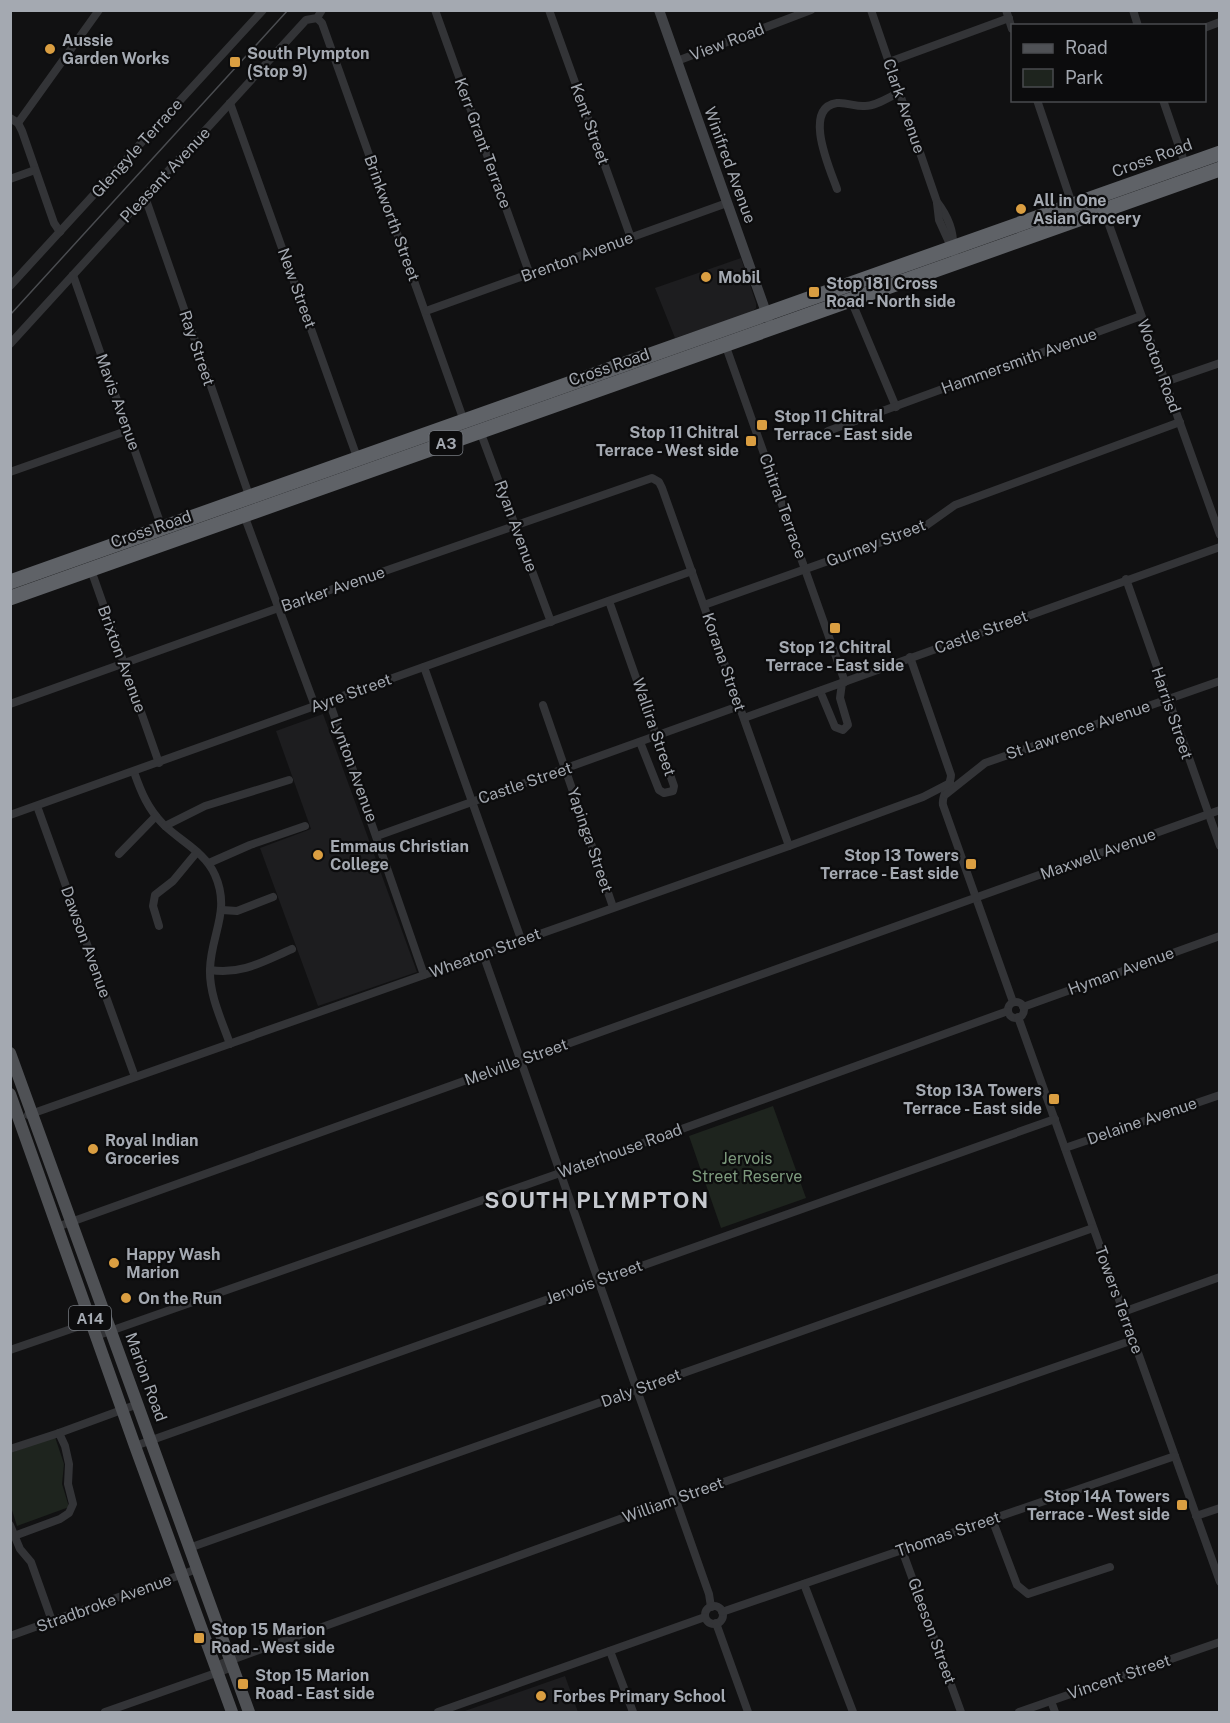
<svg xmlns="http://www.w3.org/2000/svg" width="1230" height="1723" font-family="'Public Sans',sans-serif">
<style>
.built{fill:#1d1d1f}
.green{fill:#1e241e}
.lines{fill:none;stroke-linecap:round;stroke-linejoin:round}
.street{stroke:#333437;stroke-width:8}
.secondary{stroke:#414347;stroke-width:10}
.primary{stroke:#4f5155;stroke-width:12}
.highway{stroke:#5f6267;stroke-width:15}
.tram{stroke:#4a4c50;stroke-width:1.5}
.poi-dot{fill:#da9e41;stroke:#0c0c0d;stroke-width:2}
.labels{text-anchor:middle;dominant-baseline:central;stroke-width:4.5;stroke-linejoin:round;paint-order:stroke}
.shield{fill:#0c0c0d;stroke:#767a80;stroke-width:1.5}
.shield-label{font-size:15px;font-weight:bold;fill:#a4a9b1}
.poi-label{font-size:16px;font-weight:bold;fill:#a4a9b1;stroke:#0c0c0d;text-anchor:start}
.street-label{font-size:16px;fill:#a4a9b1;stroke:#0c0c0d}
.park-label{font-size:16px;fill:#7d9a7d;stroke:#0c0c0d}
.district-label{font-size:22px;font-weight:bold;letter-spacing:1.5px;fill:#c5c8ce;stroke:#0c0c0d}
</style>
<rect width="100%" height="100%" fill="#111112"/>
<!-- built -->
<g class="built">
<path d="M741,258L756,303V308L751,313L675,338L655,288Z"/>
<path d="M323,714L417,972L318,1006L260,848L311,829L276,731Z"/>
<path d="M565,1676L578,1712H462Z"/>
</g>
<!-- green -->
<g class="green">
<path d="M773,1106L806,1198L721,1228L689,1136Z"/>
<path d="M55,1437L64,1464L62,1484L69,1507L17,1526L11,1507L10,1453Z"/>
</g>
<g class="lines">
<!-- street -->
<g class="street">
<path d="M435,10L530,275"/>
<path d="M549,10L631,238"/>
<path d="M871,10L937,202C947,215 954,230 953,247"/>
<path d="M1006,10L1012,29"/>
<path d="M1133,10L1138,26"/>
<path d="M317,18L322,23L464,421"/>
<path d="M1204,28L1220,22"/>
<path d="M677,61L811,10"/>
<path d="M889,62L1009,18"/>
<path d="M1037,100L1073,207"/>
<path d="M1163,100L1186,167"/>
<path d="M230,103L358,460"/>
<path d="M10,118L18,123L22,131L54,223L60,232"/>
<path d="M18,123L99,10"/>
<path d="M10,179L35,170"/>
<path d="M837,189C830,169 802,108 837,103C847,102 856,107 865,106C876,106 889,97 900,92"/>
<path d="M145,197L250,498"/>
<path d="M937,203L939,220L958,262"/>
<path d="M1103,208L1220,535"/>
<path d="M73,275L162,528"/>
<path d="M10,286L263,10"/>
<path d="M851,300L896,407"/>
<path d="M426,311L727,203"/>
<path d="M10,344L306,20L317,18L322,10"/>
<path d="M725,344L845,682"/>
<path d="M1165,382L1220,363"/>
<path d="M480,431L551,622"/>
<path d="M828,431L1141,316"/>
<path d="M10,472L129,430"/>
<path d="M244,515L315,706"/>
<path d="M90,567L159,763"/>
<path d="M1126,579L1220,846"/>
<path d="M609,601L674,786L673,791L664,793L659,790L640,742"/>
<path d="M704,605L924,527L955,505L1180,422"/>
<path d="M910,657L951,775C951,786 941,794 943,805L1013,1002"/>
<path d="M424,667L521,939"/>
<path d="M820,691L835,727L843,730L848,725L840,698L842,683"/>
<path d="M329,701L424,975"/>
<path d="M10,704L284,606L652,478L659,482L662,488L789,846"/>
<path d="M543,705L613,907"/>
<path d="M744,718L1220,547"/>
<path d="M134,772C141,792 148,809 163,824C180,841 205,852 215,875C231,911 211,934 210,969C209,995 222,1021 230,1044"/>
<path d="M946,794L985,763L1220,681"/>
<path d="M37,806L135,1077"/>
<path d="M10,815L692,571"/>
<path d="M165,826L205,806L289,780"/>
<path d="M377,836L739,706"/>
<path d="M119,854L156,816"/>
<path d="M209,863L250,845L305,826"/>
<path d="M222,910L237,911L273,897"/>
<path d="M159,926L153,906L155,895L173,881L197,852"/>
<path d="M483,954L709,1594L711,1607"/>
<path d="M210,970C242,975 264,961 292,949"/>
<circle cx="1016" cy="1010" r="8"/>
<path d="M1023,1007L1220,936"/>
<path d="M1018,1017L1220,1582"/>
<path d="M28,1115L789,846L923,797L950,783"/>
<path d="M1065,1148L1220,1095"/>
<path d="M57,1227L1220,810"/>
<path d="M1123,1312L1220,1277"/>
<path d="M96,1336L560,1173L1008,1011"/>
<path d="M10,1350L106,1317"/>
<path d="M135,1446L1055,1119"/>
<path d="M10,1449L59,1433L138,1404"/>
<path d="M1196,1516L1220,1508"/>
<path d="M992,1519L1017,1585L1028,1594L1110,1567"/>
<path d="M10,1525L20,1549L31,1562L52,1621"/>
<path d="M14,1536L60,1519L69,1513L73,1504L68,1484L69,1464L65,1446L59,1433"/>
<path d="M189,1548L1093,1228"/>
<path d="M902,1550L961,1712"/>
<path d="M804,1584L853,1712"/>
<circle cx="714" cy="1615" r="9"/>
<path d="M722,1612L1175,1456"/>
<path d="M716,1623L748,1712"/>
<path d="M10,1636L197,1569"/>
<path d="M610,1651L633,1712"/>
<path d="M215,1666L675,1499L1133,1340"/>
<path d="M1051,1701L1055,1712"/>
<path d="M105,1712L233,1667"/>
<path d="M438,1712L705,1617"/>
<path d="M1019,1712L1220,1642"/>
</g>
<!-- secondary -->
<path class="secondary" d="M659,10L768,318"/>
<!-- primary -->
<g class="primary">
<path d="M10,1053L249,1712"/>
<path d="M10,1094L135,1446L232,1712"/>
</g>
<!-- highway -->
<g class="highway">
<path d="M10,582L1220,153"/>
<path d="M10,598L1220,169"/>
</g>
<!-- tram -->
<path class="tram" d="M10,315L288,10"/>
</g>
<!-- markers -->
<g class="poi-dot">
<circle cx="50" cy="49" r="6"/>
<rect x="229" y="56" width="12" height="12" rx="3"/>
<circle cx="1021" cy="209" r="6"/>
<circle cx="706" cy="277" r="6"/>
<rect x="808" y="286" width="12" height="12" rx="3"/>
<rect x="756" y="419" width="12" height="12" rx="3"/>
<rect x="745" y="435" width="12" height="12" rx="3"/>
<rect x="829" y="622" width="12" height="12" rx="3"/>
<circle cx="318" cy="855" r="6"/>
<rect x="965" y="858" width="12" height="12" rx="3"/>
<rect x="1048" y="1093" width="12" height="12" rx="3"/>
<circle cx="93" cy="1149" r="6"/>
<circle cx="114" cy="1263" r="6"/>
<circle cx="126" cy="1298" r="6"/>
<rect x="1176" y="1499" width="12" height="12" rx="3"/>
<rect x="193" y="1632" width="12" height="12" rx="3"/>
<rect x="237" y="1678" width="12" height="12" rx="3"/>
<circle cx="541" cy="1696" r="6"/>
</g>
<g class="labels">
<!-- shield labels -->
<g class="shield">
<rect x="429.5" y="431" width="33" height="24" rx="4.5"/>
<rect x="69" y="1306" width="42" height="24" rx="4.5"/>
</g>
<g class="shield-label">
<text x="446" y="443">A3</text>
<text x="90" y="1318">A14</text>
</g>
<!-- poi labels -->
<g class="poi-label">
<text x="62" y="40">Aussie<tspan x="62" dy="18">Garden Works</tspan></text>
<text x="247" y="53">South Plympton<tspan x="247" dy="18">(Stop 9)</tspan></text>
<text x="1033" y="200">All in One<tspan x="1033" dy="18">Asian Grocery</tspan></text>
<text x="718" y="277">Mobil</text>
<text x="826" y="283">Stop 181 Cross<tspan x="826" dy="18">Road - North side</tspan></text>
<text x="774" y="416">Stop 11 Chitral<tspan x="774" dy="18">Terrace - East side</tspan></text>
<text x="739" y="432" text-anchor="end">Stop 11 Chitral<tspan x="739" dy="18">Terrace - West side</tspan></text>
<text x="835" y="647" text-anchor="middle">Stop 12 Chitral<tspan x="835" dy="18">Terrace - East side</tspan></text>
<text x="330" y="846">Emmaus Christian<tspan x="330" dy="18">College</tspan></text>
<text x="959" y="855" text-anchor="end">Stop 13 Towers<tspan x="959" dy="18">Terrace - East side</tspan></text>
<text x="1042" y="1090" text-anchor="end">Stop 13A Towers<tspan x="1042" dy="18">Terrace - East side</tspan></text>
<text x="105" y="1140">Royal Indian<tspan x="105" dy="18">Groceries</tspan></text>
<text x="126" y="1254">Happy Wash<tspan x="126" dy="18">Marion</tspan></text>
<text x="138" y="1298">On the Run</text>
<text x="1170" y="1496" text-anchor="end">Stop 14A Towers<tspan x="1170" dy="18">Terrace - West side</tspan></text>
<text x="211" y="1629">Stop 15 Marion<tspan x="211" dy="18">Road - West side</tspan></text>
<text x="255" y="1675">Stop 15 Marion<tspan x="255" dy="18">Road - East side</tspan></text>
<text x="553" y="1696">Forbes Primary School</text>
</g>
<!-- street labels -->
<g class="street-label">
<text transform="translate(727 42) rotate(-21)">View Road</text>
<text transform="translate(904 106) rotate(71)">Clark Avenue</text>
<text transform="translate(590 124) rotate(70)">Kent Street</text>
<text transform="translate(483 143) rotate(70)">Kerr Grant Terrace</text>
<text transform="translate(137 148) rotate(-48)">Glengyle Terrace</text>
<text transform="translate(1152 158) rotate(-20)">Cross Road</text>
<text transform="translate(730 165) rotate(70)">Winifred Avenue</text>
<text transform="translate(165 175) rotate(-47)">Pleasant Avenue</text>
<text transform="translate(392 218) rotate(70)">Brinkworth Street</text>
<text transform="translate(577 257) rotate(-20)">Brenton Avenue</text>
<text transform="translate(297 288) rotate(70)">New Street</text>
<text transform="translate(197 348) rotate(71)">Ray Street</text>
<text transform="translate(1019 361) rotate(-20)">Hammersmith Avenue</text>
<text transform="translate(1159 366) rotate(70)">Wooton Road</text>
<text transform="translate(609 367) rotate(-19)">Cross Road</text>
<text transform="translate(118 402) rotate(70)">Mavis Avenue</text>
<text transform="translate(783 506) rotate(70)">Chitral Terrace</text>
<text transform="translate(516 526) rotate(70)">Ryan Avenue</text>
<text transform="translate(151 529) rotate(-19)">Cross Road</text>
<text transform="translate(876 543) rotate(-21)">Gurney Street</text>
<text transform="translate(333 589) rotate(-19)">Barker Avenue</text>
<text transform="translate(981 632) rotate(-20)">Castle Street</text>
<text transform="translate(122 659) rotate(70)">Brixton Avenue</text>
<text transform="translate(724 662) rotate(71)">Korana Street</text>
<text transform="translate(351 693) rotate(-20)">Ayre Street</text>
<text transform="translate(1172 713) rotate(71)">Harris Street</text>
<text transform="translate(654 727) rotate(71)">Wallira Street</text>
<text transform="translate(1078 730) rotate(-19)">St Lawrence Avenue</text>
<text transform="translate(354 770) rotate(70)">Lynton Avenue</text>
<text transform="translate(525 783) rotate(-19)">Castle Street</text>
<text transform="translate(590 840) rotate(71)">Yapinga Street</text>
<text transform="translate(1098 854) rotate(-20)">Maxwell Avenue</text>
<text transform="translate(86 942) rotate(70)">Dawson Avenue</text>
<text transform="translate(485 953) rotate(-20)">Wheaton Street</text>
<text transform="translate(1121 971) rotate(-20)">Hyman Avenue</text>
<text transform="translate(516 1062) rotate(-20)">Melville Street</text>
<text transform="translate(1142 1121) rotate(-19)">Delaine Avenue</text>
<text transform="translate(620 1151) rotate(-20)">Waterhouse Road</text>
<text transform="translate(594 1282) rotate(-20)">Jervois Street</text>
<text transform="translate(1119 1300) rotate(70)">Towers Terrace</text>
<text transform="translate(146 1377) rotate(70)">Marion Road</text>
<text transform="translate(641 1388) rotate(-20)">Daly Street</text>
<text transform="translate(673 1500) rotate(-20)">William Street</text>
<text transform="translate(948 1534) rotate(-19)">Thomas Street</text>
<text transform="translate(104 1603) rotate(-20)">Stradbroke Avenue</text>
<text transform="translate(932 1631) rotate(70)">Gleeson Street</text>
<text transform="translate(1119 1677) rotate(-19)">Vincent Street</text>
</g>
<!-- park labels -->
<g class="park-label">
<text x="747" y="1158">Jervois<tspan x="747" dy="18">Street Reserve</tspan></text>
</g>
<!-- district labels -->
<g class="district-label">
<text x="597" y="1200">SOUTH PLYMPTON</text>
</g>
</g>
<!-- border -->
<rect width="1230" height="1723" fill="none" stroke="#a4a9b1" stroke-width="24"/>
<!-- legend -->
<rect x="1011" y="24" width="195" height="78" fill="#0c0c0d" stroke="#494b4f" stroke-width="1.5"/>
<rect x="1023" y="44" width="30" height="9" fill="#4f5155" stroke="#494b4f" stroke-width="1.5"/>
<text x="1065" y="54" font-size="18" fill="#a4a9b1">Road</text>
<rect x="1023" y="69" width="30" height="18" fill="#1e241e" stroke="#494b4f" stroke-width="1.5"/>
<text x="1065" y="84" font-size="18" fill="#a4a9b1">Park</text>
</svg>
